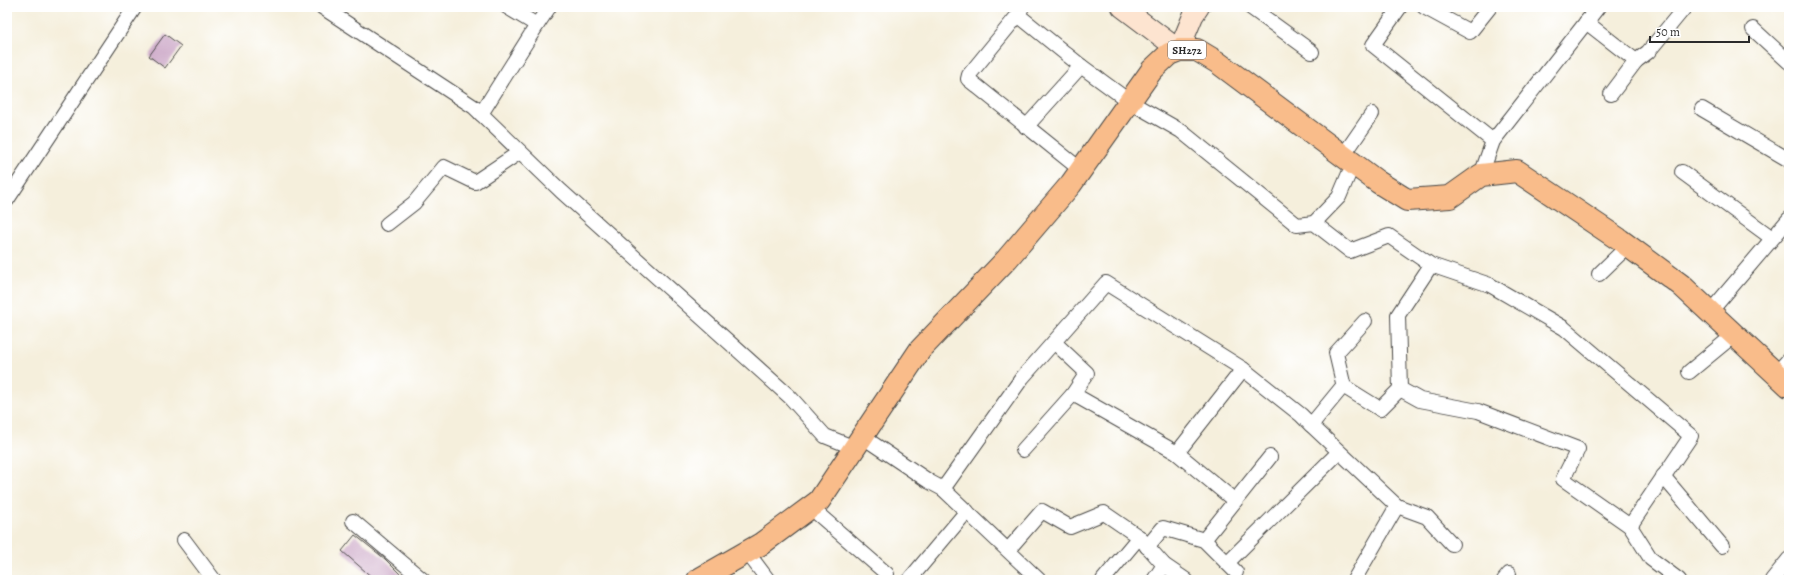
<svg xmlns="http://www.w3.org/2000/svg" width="1796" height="587" font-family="Alegreya,serif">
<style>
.building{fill:#cca8c7}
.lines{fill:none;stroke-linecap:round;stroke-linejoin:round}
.street-casing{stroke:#494846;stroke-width:16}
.secondary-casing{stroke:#494846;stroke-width:22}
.primary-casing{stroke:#494846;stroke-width:24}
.street{stroke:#fff;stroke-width:14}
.secondary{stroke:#fde4d0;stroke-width:20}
.primary{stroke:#f9bc8a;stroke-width:22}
.labels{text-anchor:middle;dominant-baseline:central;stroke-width:3;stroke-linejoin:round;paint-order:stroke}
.shield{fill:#fff;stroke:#6b6b6b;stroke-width:1}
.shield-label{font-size:11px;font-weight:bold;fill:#2b2b2b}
</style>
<rect width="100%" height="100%" fill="#fff"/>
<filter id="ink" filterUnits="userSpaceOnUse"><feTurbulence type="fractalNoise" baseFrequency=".025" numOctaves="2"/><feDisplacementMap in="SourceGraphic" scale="8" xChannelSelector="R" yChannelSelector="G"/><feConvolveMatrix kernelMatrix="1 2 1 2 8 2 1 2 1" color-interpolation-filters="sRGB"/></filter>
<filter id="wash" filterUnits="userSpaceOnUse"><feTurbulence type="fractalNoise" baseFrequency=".012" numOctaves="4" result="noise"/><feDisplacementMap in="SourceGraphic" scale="16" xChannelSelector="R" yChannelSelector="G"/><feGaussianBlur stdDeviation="0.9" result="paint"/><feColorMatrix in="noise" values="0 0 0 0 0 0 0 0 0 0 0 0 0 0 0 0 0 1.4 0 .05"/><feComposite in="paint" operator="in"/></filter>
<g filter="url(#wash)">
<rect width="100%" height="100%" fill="#f5efdc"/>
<g id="blocks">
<!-- building -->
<g class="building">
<path d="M165,34L181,46L165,68L149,56Z"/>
<path d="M355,535L385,559L406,580L374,579L342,551Z"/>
</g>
</g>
</g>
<g filter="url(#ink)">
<use href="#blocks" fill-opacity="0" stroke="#494846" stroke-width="1"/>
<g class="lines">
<defs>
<g id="street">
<path d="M322,7L474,107L561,191L790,397L825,436L855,448"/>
<path d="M1022,7L1018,15L969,75L968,79L1081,170"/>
<path d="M1250,7L1312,52"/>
<path d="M1400,7L1373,45L1493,141"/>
<path d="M1424,7L1470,32L1490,7"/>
<path d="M1018,15L1081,66L1130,102L1181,131L1297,225L1314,223L1350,251L1389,236L1431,265L1490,285L1564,328L1691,436L1630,526L1563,479L1578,449L1478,411L1420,400L1400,389L1398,315L1431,265"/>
<path d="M1586,22L1636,61L1648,52L1685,7"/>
<path d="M537,25L549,7"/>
<path d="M1753,29L1789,62"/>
<path d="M1611,94L1636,61"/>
<path d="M1702,109L1789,160"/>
<path d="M481,114L537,25L507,7"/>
<path d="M1026,127L1081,66"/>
<path d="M1343,156L1372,114"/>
<path d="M1682,172L1772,238"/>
<path d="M1481,175L1493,141L1598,7"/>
<path d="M7,200L135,7"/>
<path d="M1314,223L1339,197L1353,164"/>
<path d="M387,224L414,203L444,167L475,182L520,152"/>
<path d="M1599,274L1628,246"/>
<path d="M1710,312L1789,219"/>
<path d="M1689,372L1734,335"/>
<path d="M1776,374L1789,359"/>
<path d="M1344,387L1336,353L1365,321"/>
<path d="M1073,394L1177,453L1235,501"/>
<path d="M1311,425L1397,506L1354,580"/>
<path d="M863,437L930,482L943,489L1022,378L1106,283L1243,369L1301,415L1311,425L1343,386L1380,409L1400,389"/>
<path d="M1023,450L1073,394L1087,373L1054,342"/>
<path d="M1177,453L1243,369"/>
<path d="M1663,476L1722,546"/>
<path d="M943,489L1039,580"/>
<path d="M1397,506L1427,517L1452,544"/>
<path d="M810,507L887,574"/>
<path d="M353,521L423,580"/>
<path d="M1630,526L1651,559L1679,580"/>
<path d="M184,540L214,580"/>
<path d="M1204,540L1270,457"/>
<path d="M1147,547L1163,528L1204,540L1236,572"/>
<path d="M1008,550L1042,511L1070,527L1104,513L1139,537L1164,565L1186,580"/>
<path d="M747,552L768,580"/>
<path d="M1227,563L1339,452"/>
<path d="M909,580L967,511"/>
<path d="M1103,580L1139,537"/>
<path d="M1154,580L1164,565"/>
<path d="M1504,580L1509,574"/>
<path d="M1772,580L1789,559"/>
</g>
<path id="secondary" d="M1122,7L1179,50L1193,16L1199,7"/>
<path id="primary" d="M698,580L761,544L819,501L920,350L1007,259L1071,184L1152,70L1169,54L1179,50H1197L1217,62L1378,182L1407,200L1450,197L1481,175L1517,171L1620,240L1681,285L1789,386"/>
</defs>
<!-- street casing -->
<use href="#street" class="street-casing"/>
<!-- secondary casing -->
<use href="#secondary" class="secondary-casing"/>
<!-- primary casing -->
<use href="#primary" class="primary-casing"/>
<!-- street -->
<use href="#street" class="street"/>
<!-- secondary -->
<use href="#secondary" class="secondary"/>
<!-- primary -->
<use href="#primary" class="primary"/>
</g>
</g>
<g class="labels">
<!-- shield labels -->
<rect class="shield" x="1168" y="41" width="38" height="18" rx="3"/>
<g class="shield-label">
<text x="1187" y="50">SH272</text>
</g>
</g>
<!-- margin -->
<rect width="1796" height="587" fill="none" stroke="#fff" stroke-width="24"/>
<!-- scale -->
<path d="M1650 36v6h99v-6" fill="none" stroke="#2b2b2b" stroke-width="2"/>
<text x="1656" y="36" font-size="12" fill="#2b2b2b" stroke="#ffffff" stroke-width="3" paint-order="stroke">50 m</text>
</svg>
